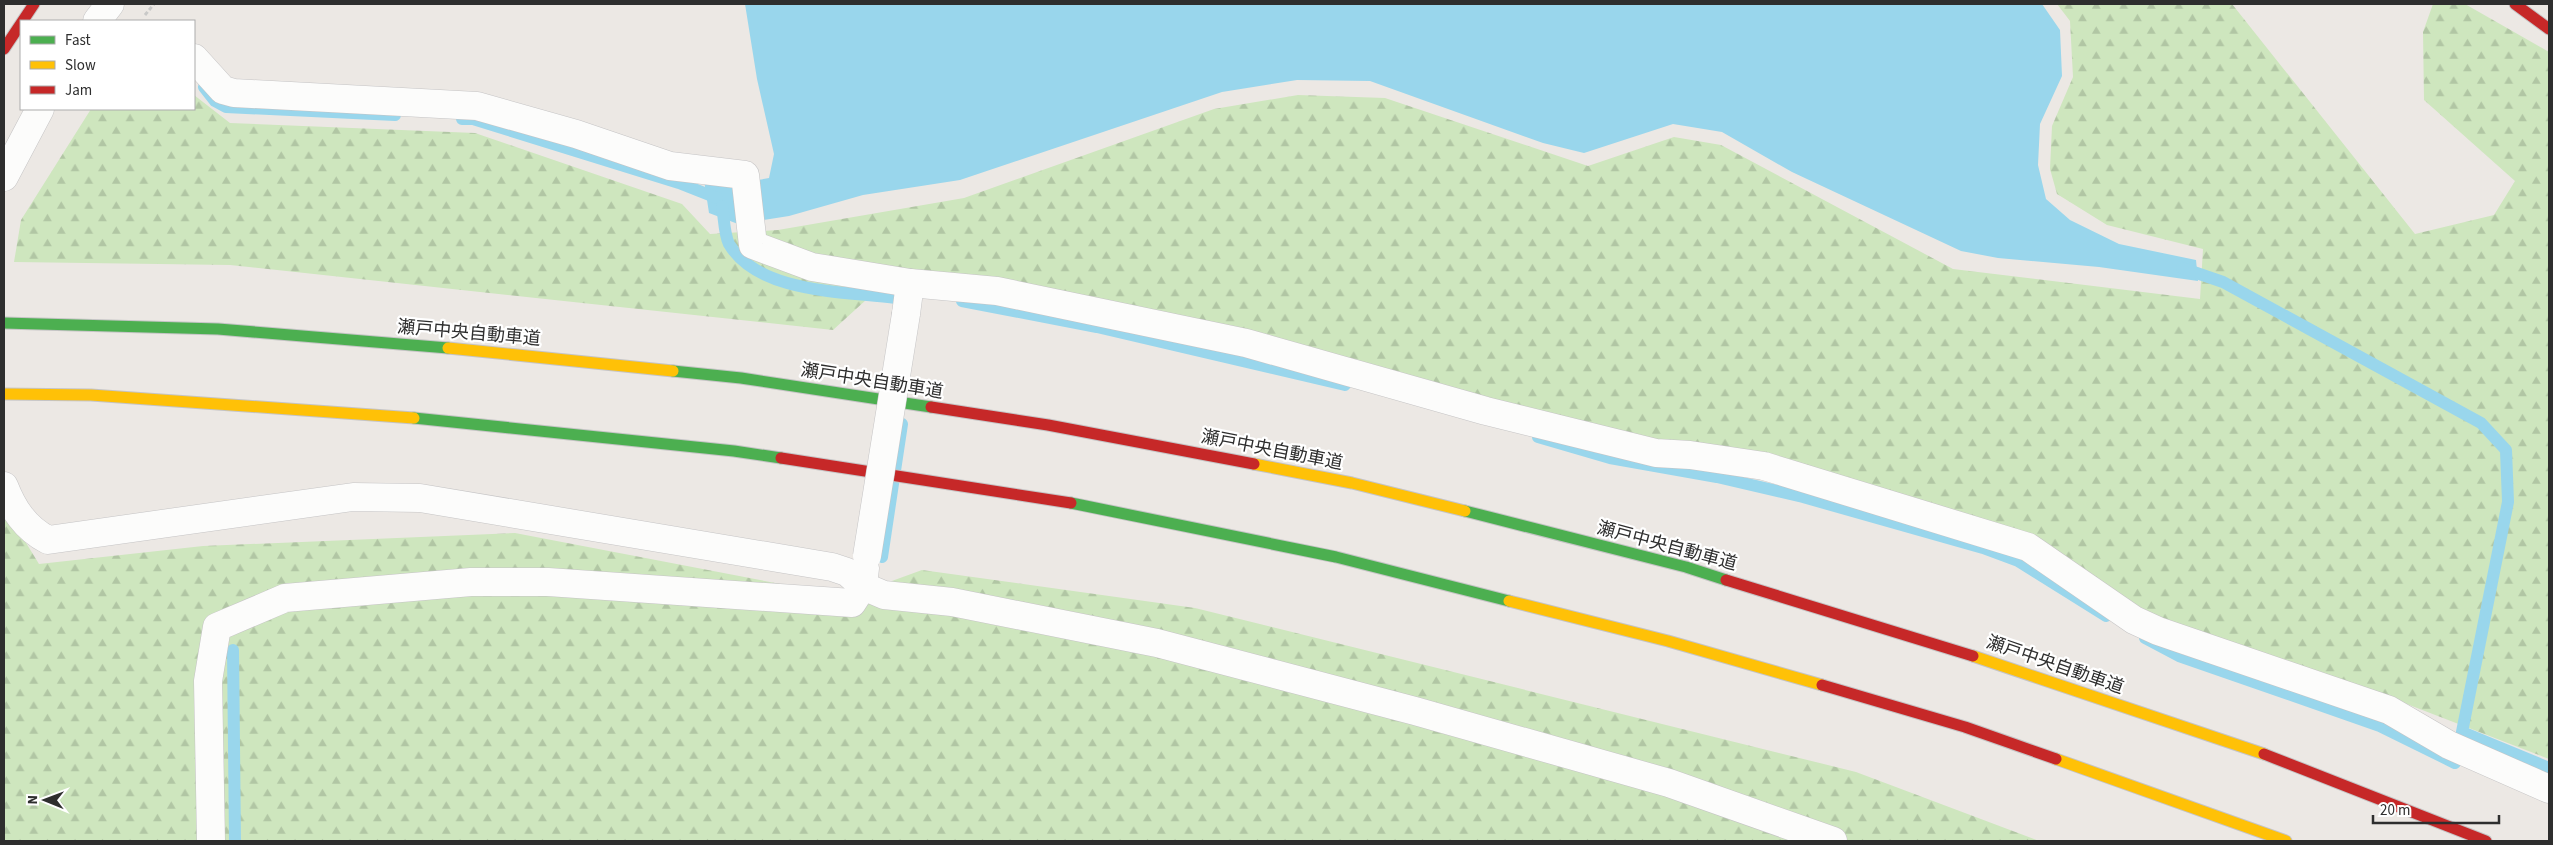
<svg xmlns="http://www.w3.org/2000/svg" width="2553" height="845" font-family="'Source Sans 3','Noto Sans JP',sans-serif">
<style>
.forest{fill:url(#forest-firs)}
.water{fill:#99d6ec}
.lines{fill:none;stroke-linecap:round;stroke-linejoin:round}
.stream{stroke:#99d6ec;stroke-width:12}
.street-casing{stroke:#c5c4c5;stroke-width:29}
.fast-casing{stroke:#c5c4c5;stroke-width:13}
.slow-casing{stroke:#c5c4c5;stroke-width:13}
.jam-casing{stroke:#c5c4c5;stroke-width:13}
.path{stroke:#c9c9c8;stroke-width:3;stroke-dasharray:4 2.5;stroke-linecap:butt}
.street{stroke:#fcfcfb;stroke-width:28}
.fast{stroke:#4caf50;stroke-width:11}
.slow{stroke:#ffc107;stroke-width:11}
.jam{stroke:#c62828;stroke-width:11}
.street-bridge-casing{stroke:#c5c4c5;stroke-width:29;stroke-linecap:butt}
.street-bridge{stroke:#fcfcfb;stroke-width:28}
.labels{text-anchor:middle;dominant-baseline:central;stroke-width:4.5;stroke-linejoin:round;paint-order:stroke}
.street-label{font-size:18px;fill:#2e2e2e;stroke:#fff}
</style>
<defs>
<pattern id="forest-firs" width="22" height="20" patternUnits="userSpaceOnUse" patternTransform="scale(1.25)"><rect width="22" height="20" fill="#cee6be"/><path d="M5 1l3.5 6h-7zM16 11l3.5 6h-7z" fill="#b1c6a4"/></pattern>
</defs>
<rect width="100%" height="100%" fill="#ece8e4"/>
<!-- forest -->
<g class="forest">
<path d="M2057,4H2232L2415,234L2494,215L2515,181L2424,100L2423,32L2433,4H2465L2549,52V759L2399,701L2145,613L2030,535L1655,444L900,269L833,330L230,265L14,262L21,220L91,109H194V95L230,123L475,133L682,204L710,234L778,230L964,198L1214,109L1298,95L1385,98L1588,166L1674,137L1721,145L1953,269L2200,299L2203,249L2107,225L2057,194L2050,169L2052,126L2073,77L2070,21Z"/>
<path d="M4,507L39,564L203,546L515,533L848,597L922,570L1195,608L1856,772L2039,841H4Z"/>
</g>
<!-- water -->
<path class="water" d="M745,4H2042L2060,30L2062,76L2040,124L2038,165L2046,199L2070,220L2119,244L2196,260L2198,281L2099,267L1998,258L1961,251L1792,172L1722,132L1673,124L1584,153L1543,143L1370,81L1297,80L1222,92L960,180L863,195L789,216L738,224L709,213L704,180L742,183L769,178L774,154L757,79Z"/>
<g class="lines">
<!-- stream -->
<g class="stream">
<path d="M204,87L215,101L226,107L395,115"/>
<path d="M462,119H473L679,183L717,198"/>
<path d="M722,206C724,216 724,234 729,244C759,294 844,291 896,298"/>
<path d="M2182,268L2223,282L2481,423L2506,450L2508,502L2462,732L2549,768"/>
<path d="M962,301L1097,327L1345,385"/>
<path d="M1538,437L1610,458L1717,477L1803,497L1983,548L2018,561L2106,616"/>
<path d="M882,557L902,424"/>
<path d="M2145,638L2179,656L2380,726L2455,763"/>
<path d="M233,650L235,841"/>
</g>
<defs>
<g id="street">
<path d="M97,21L110,4"/>
<path d="M194,58L223,90L234,93L477,106L576,134L670,166L745,175L753,245L812,267L910,283"/>
<path d="M4,177L40,109"/>
<path d="M906,314L910,283L997,291L1246,343L1486,411L1656,453L1690,455L1764,466L2028,547L2134,620L2158,631L2389,710L2449,745L2549,789"/>
<path d="M4,486C13,509 25,528 48,540L353,497L420,498L832,567L847,572L863,586L884,595L952,602L1157,643L1415,711L1669,783L1833,841"/>
<path d="M211,841L208,681L217,627L285,598L471,582H548L852,603L863,586L865,568"/>
</g>
<g id="fast">
<path d="M4,323L218,329L448,348"/>
<path d="M673,371L741,378L931,407"/>
<path d="M414,418L734,451L781,458"/>
<path d="M1071,503L1336,557L1509,601"/>
<path d="M1465,511L1686,567L1726,580"/>
</g>
<g id="slow">
<path d="M448,348L673,371"/>
<path d="M4,394L91,395L414,418"/>
<path d="M1254,464L1352,483L1465,511"/>
<path d="M1509,601L1668,641L1822,685"/>
<path d="M1973,656L2264,754"/>
<path d="M2056,759L2286,841"/>
</g>
<g id="jam">
<path d="M2515,4L2549,29"/>
<path d="M4,49L34,4"/>
<path d="M931,407L1048,425L1254,464"/>
<path d="M781,458L1071,503"/>
<path d="M1726,580L1973,656"/>
<path d="M1822,685L1965,727L2056,759"/>
<path d="M2264,754L2486,841"/>
</g>
</defs>
<!-- street casing -->
<use href="#street" class="street-casing"/>
<!-- fast casing -->
<use href="#fast" class="fast-casing"/>
<!-- slow casing -->
<use href="#slow" class="slow-casing"/>
<!-- jam casing -->
<use href="#jam" class="jam-casing"/>
<!-- path -->
<path class="path" d="M145,15L154,4"/>
<!-- street -->
<use href="#street" class="street"/>
<!-- fast -->
<use href="#fast" class="fast"/>
<!-- slow -->
<use href="#slow" class="slow"/>
<!-- jam -->
<use href="#jam" class="jam"/>
<defs>
<path id="street-bridge" d="M867,556L906,314"/>
</defs>
<!-- street-bridge casing -->
<use href="#street-bridge" class="street-bridge-casing"/>
<!-- street-bridge -->
<use href="#street-bridge" class="street-bridge"/>
</g>
<g class="labels">
<!-- street labels -->
<g class="street-label">
<text transform="translate(469 333) rotate(5)">瀬戸中央自動車道</text>
<text transform="translate(872 381) rotate(9)">瀬戸中央自動車道</text>
<text transform="translate(1272 450) rotate(11)">瀬戸中央自動車道</text>
<text transform="translate(1667 546) rotate(15)">瀬戸中央自動車道</text>
<text transform="translate(2055 665) rotate(19)">瀬戸中央自動車道</text>
</g>
</g>
<!-- border -->
<rect width="2553" height="845" fill="none" stroke="#2e2e2e" stroke-width="10"/>
<!-- legend -->
<rect x="20" y="20" width="175" height="90" fill="#ffffff" stroke="#ababab"/>
<rect x="30" y="36" width="25" height="8" fill="#4caf50" stroke="#ababab"/>
<text x="65" y="45" font-size="15" fill="#2e2e2e">Fast</text>
<rect x="30" y="61" width="25" height="8" fill="#ffc107" stroke="#ababab"/>
<text x="65" y="70" font-size="15" fill="#2e2e2e">Slow</text>
<rect x="30" y="86" width="25" height="8" fill="#c62828" stroke="#ababab"/>
<text x="65" y="95" font-size="15" fill="#2e2e2e">Jam</text>
<!-- north arrow -->
<g transform="translate(45 800) rotate(271)" stroke="#ffffff" stroke-width="4" paint-order="stroke">
<path d="M0-4L9 19L0 12L-9 19Z" fill="#2e2e2e"/>
<text y="-8" font-size="14" font-weight="bold" text-anchor="middle" fill="#2e2e2e">N</text>
</g>
<!-- scale -->
<path d="M2373 815v8h126v-8" fill="none" stroke="#2e2e2e" stroke-width="2.5"/>
<text x="2380" y="815" font-size="15" fill="#2e2e2e" stroke="#ffffff" stroke-width="4" paint-order="stroke">20 m</text>
</svg>
